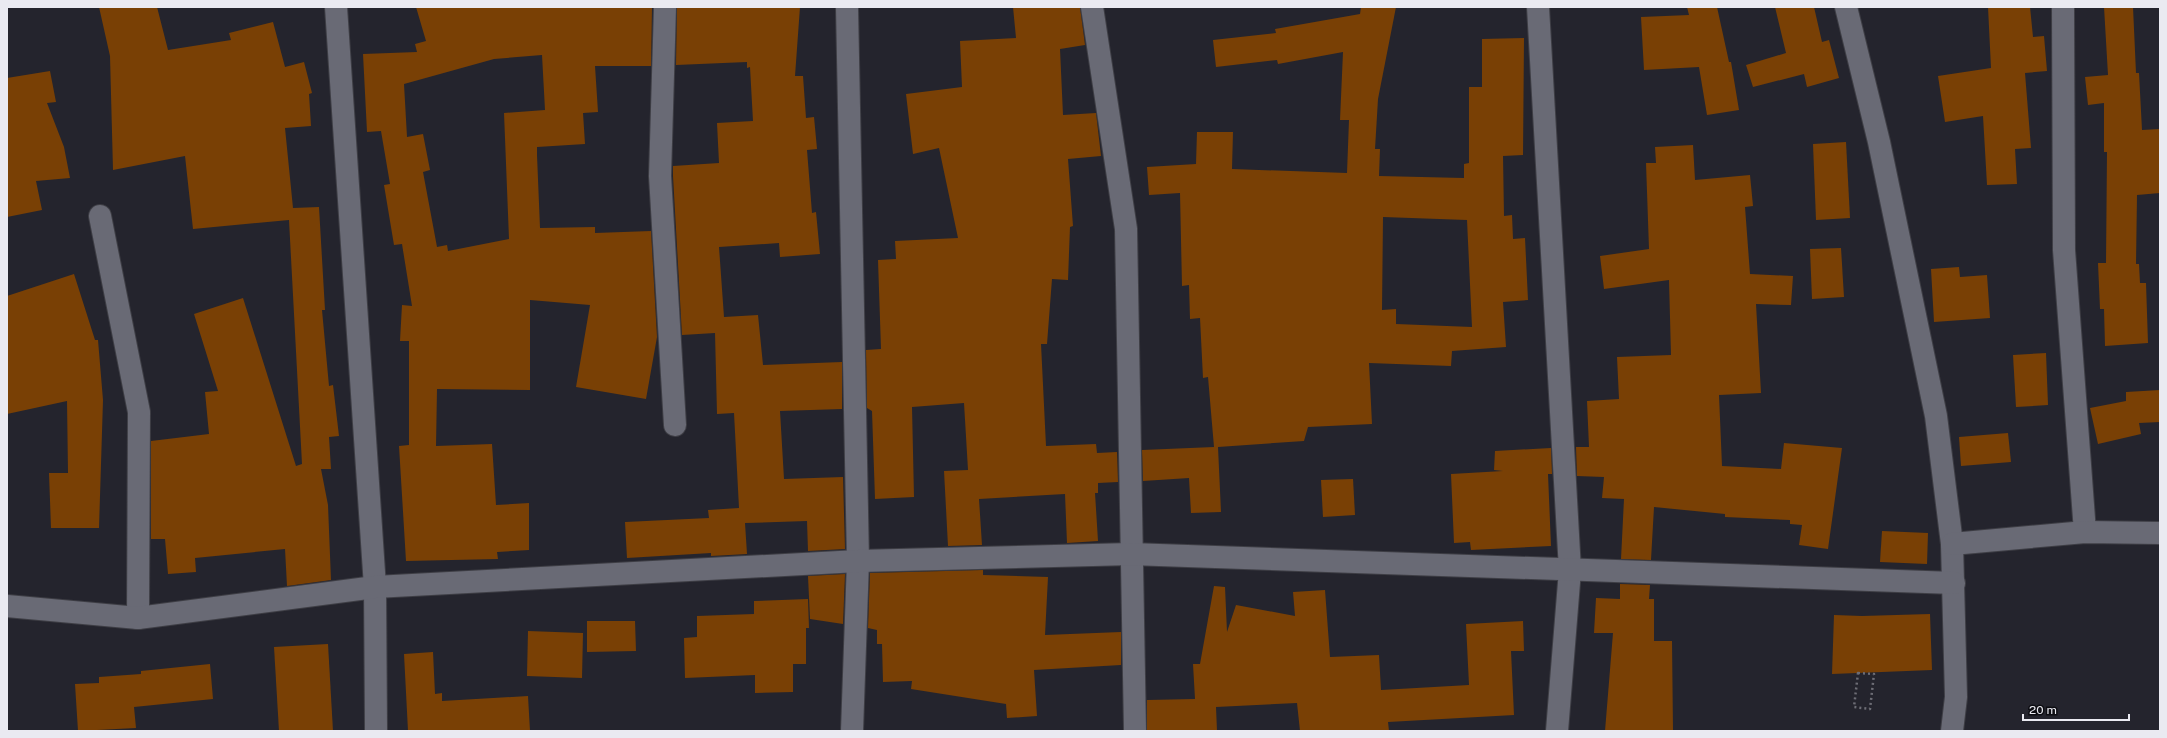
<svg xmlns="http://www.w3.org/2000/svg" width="2167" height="738" font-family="'Public Sans',sans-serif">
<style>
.building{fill:#794005;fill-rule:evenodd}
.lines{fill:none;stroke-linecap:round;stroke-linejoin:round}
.minor-casing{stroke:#3e3e45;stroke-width:24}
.path{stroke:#6d6d75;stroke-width:2.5;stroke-dasharray:2 3;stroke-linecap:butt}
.minor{stroke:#696a75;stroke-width:22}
</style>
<rect width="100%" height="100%" fill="#24242d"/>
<!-- building -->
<g class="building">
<path d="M99,7H157L168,50L231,40L229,33L273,22L285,67L304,62L312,93L309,94L311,126L285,128L293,208L319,207L325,310H322L329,386L333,385L339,436L329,437L331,469H321L328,505L331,580L287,586L285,549L195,558L196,572L168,574L165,539H151V441L209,434L205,392L218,391L194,314L243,298L296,466L302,464L289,220L193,229L185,156L113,170L110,56Z"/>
<path d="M416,7H652L651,66H595L598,112L583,113L585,144L537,147V155L540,228L595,227V233L651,231L657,337L646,399L576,387L590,305L530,300V390L437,389L436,446L492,444L496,505L529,503V550L497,552L498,559L406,561L399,446L409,445V341H400L402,305L412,306L402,244L394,245L384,185L390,184L381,131L367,132L363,54L417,52L415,44L426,41ZM542,55L545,110L504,113L509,239L448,251L447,245L437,247L423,172L430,170L423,134L407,137L404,84L494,59Z"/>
<path d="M677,7H800L795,76H803L806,118L814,117L817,149L807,150L812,213L816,212L820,254L780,257L779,243L719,247L724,317L758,315L763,365L842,362V409L780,411L784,479L843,477L845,549L808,551L807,521L745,523L747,554L711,556V553L627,558L625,522L709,518L708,510L739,508L734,413L717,414L715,333L682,335L673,176V166L719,163L717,123L753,121L750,67L747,68V62L676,65Z"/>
<path d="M1013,7H1080L1085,45L1060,49L1063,115L1096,113L1101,156L1068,159L1073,226L1070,227L1068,280L1052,279L1047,344H1041L1046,446L1096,444L1097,453L1117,452L1118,482L1098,483V493H1095L1098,541L1067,543L1065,494L979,499L982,545L948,546L944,471L968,470L964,403L912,407L914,497L875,499L872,411L867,408L866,350L881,349L878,260L896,259L895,241L958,238L939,148L913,154L906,94L962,87L960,41L1016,38Z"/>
<path d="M1361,7H1396L1378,99L1375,149H1380L1379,176L1464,178V164L1469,163V87H1482V39L1524,38L1523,155L1503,156L1504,216L1512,215L1513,239L1525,238L1528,300L1503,302L1506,347L1452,351L1451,366L1369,363L1372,424L1308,427L1304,441L1218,447L1221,512L1191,513L1189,478L1143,481L1142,450L1214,447L1208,377L1203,378L1200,318L1190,319L1189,285L1182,286L1180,193L1149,195L1147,167L1196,164L1197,132H1233L1232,169L1347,173L1349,120H1340L1343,52L1278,64L1277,60L1216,67L1213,40L1276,33L1275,29L1360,14ZM1383,217L1467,220L1472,327L1396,324V309L1382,310Z"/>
<path d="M1687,7H1717L1729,62H1731L1739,110L1707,115L1699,67L1644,70L1641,17L1689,15Z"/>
<path d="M1775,7H1814L1822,42L1829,40L1839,78L1807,87L1804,74L1753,87L1746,65L1786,53Z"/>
<path d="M1988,7H2030L2033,37L2044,36L2047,71L2025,73L2031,148L2015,149L2017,184L1987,185L1983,116L1945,122L1938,76L1991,68Z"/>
<path d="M2104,7H2133L2136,73H2139L2142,130L2160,129V193L2137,195L2136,264H2139L2140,283H2146L2148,343L2105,346L2104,309H2100L2098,263H2106L2107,152H2104V103L2088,105L2085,77L2108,75Z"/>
<path d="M50,71L56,102L47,103L64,147L70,178L36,181L42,210L7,217V78Z"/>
<path d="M1846,142L1850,218L1816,220L1813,144Z"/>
<path d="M1693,145L1695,180L1750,175L1753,206L1745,207L1750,274L1793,276L1791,305L1756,304L1761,393L1719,395L1722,466L1781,469L1784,443L1842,448L1828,549L1799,545L1802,525L1790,524V520L1725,517V514L1654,507L1651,560L1621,559L1624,499L1602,498L1604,477L1577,476L1576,447H1589L1587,401L1619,399L1617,357L1671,355L1669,280L1604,289L1600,256L1649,249L1646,163H1656L1655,147Z"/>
<path d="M1841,248L1844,297L1812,299L1810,249Z"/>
<path d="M1959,267L1960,277L1987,275L1990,318L1934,322L1931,269Z"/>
<path d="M74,274L95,340H98L103,400L99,528H51L49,473H68L67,401L7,414V296Z"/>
<path d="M2046,353L2048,405L2016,407L2013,355Z"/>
<path d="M2160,390V422L2139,423L2141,434L2098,444L2090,408L2126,401V392Z"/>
<path d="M2008,433L2011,462L1961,466L1959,437Z"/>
<path d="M1551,448L1552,474H1548L1551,546L1471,550L1470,542L1454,543L1451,474L1503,471L1494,470L1495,451Z"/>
<path d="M1353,479L1355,515L1323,517L1321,480Z"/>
<path d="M1882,531L1928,533L1927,564L1880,562Z"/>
<path d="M983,570V575L1048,577L1045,635L1121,632V665L1034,670L1037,716L1007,718L1006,704L911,689L912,681L883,682L882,644H877V630L868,628L870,573Z"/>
<path d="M845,574L843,624L810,619L808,576Z"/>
<path d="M1620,584L1650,585L1649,599H1654V641H1672L1673,731H1605L1613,633H1594L1596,598L1620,599Z"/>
<path d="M1214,586L1225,587L1227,632L1236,605L1295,616L1293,592L1325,590L1330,657L1379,655L1381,690L1469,685L1466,624L1523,621L1524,651H1511L1514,715L1388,722L1389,731H1300L1297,703L1216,707L1217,731H1147V700L1195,699L1193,664H1200Z"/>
<path d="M808,599L809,628H806V664H793V692L755,693V675L685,678L684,638L697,637V616L754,614V601Z"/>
<path d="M1930,614L1932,670L1832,674L1834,615L1862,616Z"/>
<path d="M587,621H635L636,651L587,652Z"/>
<path d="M528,631L583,633L582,678L527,676Z"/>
<path d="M328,644L333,731H279L274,647Z"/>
<path d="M433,652L435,694L442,693V701L528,696L530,731H408L404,654Z"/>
<path d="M210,664L213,699L134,707L136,728L78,731L75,684L99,683V677L141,674V671Z"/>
</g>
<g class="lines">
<defs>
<g id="minor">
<path d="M336,7L375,587L376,731"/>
<path d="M665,7L660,176L675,425"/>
<path d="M847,7L858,561L852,731"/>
<path d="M1092,7L1126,229L1135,731"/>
<path d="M1538,7L1570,570L1557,731"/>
<path d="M1846,7L1879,142L1936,416L1952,544L1956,697L1952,731"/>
<path d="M2063,7L2064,250L2085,532"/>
<path d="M100,216L139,412L138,618"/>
<path d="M1952,544L2085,532L2160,533"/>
<path d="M7,606L138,618L375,587L858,561L1131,554L1954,583"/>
</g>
</defs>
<!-- minor casing -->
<use href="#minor" class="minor-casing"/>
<!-- path -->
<path class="path" d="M1858,673L1874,674L1870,709L1854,707Z"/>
<!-- minor -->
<use href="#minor" class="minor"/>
</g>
<!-- border -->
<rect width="2167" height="738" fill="none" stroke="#eaeaf1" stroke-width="16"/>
<!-- scale -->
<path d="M2023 714v6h106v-6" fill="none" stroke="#eaeaf1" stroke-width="2"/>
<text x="2029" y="714" font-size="12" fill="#eaeaf1" stroke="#0d0d12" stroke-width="3" paint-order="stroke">20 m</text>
</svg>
